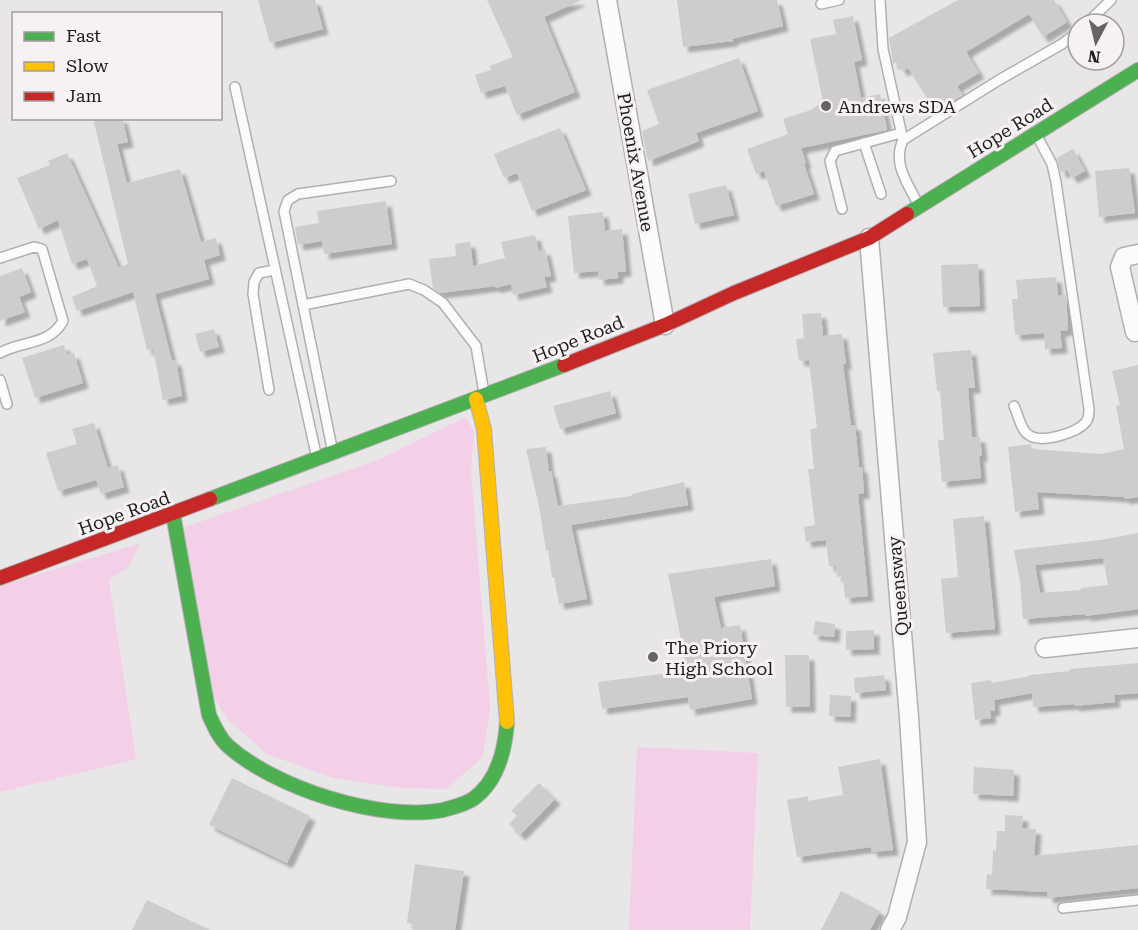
<svg xmlns="http://www.w3.org/2000/svg" width="1138" height="930" font-family="'Roboto Serif',serif">
<style>
.green{fill:#f4cfe8}
.building{fill:#cecccd;fill-rule:evenodd;filter:url(#shadow)}
.lines{fill:none;stroke-linecap:round;stroke-linejoin:round}
.lane-casing{stroke:#b1afb0;stroke-width:12}
.street-casing{stroke:#b1afb0;stroke-width:21}
.fast-casing{stroke:#b1afb0;stroke-width:16}
.slow-casing{stroke:#b1afb0;stroke-width:16}
.jam-casing{stroke:#b1afb0;stroke-width:16}
.lane{stroke:#fcfbfb;stroke-width:9}
.street{stroke:#fcfbfb;stroke-width:18}
.fast{stroke:#4caf50;stroke-width:14}
.slow{stroke:#ffc107;stroke-width:14}
.jam{stroke:#c62828;stroke-width:14}
.poi-dot{fill:#656364;stroke:#f6f2f4;stroke-width:2}
.labels{text-anchor:middle;dominant-baseline:central;stroke-width:6;stroke-linejoin:round;paint-order:stroke}
.poi-label{font-size:18px;fill:#1e1d1e;stroke:#f6f2f4;text-anchor:start}
.street-label{font-size:18px;fill:#1e1d1e;stroke:#f6f2f4}
</style>
<defs>
<filter id="shadow"><feDropShadow dx="5.5" dy="5.5" stdDeviation="1.5" flood-color="#0004"/></filter>
</defs>
<rect width="100%" height="100%" fill="#e8e6e7"/>
<!-- green -->
<g class="green">
<path d="M466,417L474,432L471,471L490,708L483,757L446,789L401,788L333,778L267,754L228,720L211,692L182,528L378,460Z"/>
<path d="M141,543L128,567L109,580L136,759L0,792V586Z"/>
<path d="M637,747L758,753L750,930H629Z"/>
</g>
<!-- building -->
<g class="building">
<path d="M258,0H315L323,29L270,43Z"/>
<path d="M487,0H581L544,17L575,92L517,115L505,86L481,93L475,75L491,70L490,66L513,57Z"/>
<path d="M677,0H777L783,26L732,39L733,41L683,47Z"/>
<path d="M958,0H1054L1067,22L1043,37L1029,14L966,52L979,73L957,86L963,95L936,112L908,68L902,71L897,62L893,64L889,38Z"/>
<path d="M853,16L862,60L854,62L861,98L880,94L887,130L801,148L806,163L804,164L814,194L776,206L764,171L756,174L747,149L788,134L783,119L811,110L823,102L810,39L836,34L833,20Z"/>
<path d="M739,58L758,111L696,133L699,141L648,161L642,131L659,124L647,90Z"/>
<path d="M93,118H122L128,142L117,144L127,183L180,169L201,242L216,238L220,255L204,260L209,279L155,294L172,361L176,360L182,396L163,400L153,349L147,350L133,292L77,311L72,297L97,286L87,259L72,264L58,220L39,229L17,178L50,165L48,161L67,153L119,268L128,264Z"/>
<path d="M560,128L586,190L532,211L517,173L504,178L494,154Z"/>
<path d="M1073,149L1085,171L1072,178L1067,170L1061,173L1057,158Z"/>
<path d="M1129,168L1135,213L1099,217L1095,171Z"/>
<path d="M726,185L734,215L695,224L688,194Z"/>
<path d="M386,201L392,244L324,254L322,241L298,245L295,227L319,223L317,211Z"/>
<path d="M603,212L605,231L622,229L626,271L618,272V278L599,280L598,271L574,273L568,216Z"/>
<path d="M535,235L539,251L545,249L551,276L544,277L547,287L513,295L511,284L495,288V286L440,293L433,288L429,259L456,256L455,244L470,242L473,266L505,258L501,242Z"/>
<path d="M978,264L980,306L943,307L941,265Z"/>
<path d="M22,268L31,292L19,297L25,312L0,321V276Z"/>
<path d="M1056,277L1058,296L1066,295L1068,330L1060,331L1062,348L1045,349L1044,333L1015,335L1012,299H1018L1016,280Z"/>
<path d="M821,313L823,336L842,334L846,364H843L851,425H855L859,467H862L864,493L858,494L868,596L845,598L843,576L837,577L836,566H829L826,540L806,542L804,527L815,525L808,469H814L810,429L817,428L809,360L799,361L796,339L804,338L802,314Z"/>
<path d="M214,329L219,347L200,352L195,334Z"/>
<path d="M64,345L67,355L74,353L83,383L35,398L22,358Z"/>
<path d="M971,350L975,388H968L972,437H980L982,456H979L981,478L942,482L938,440H944L940,391H937L933,353Z"/>
<path d="M1138,365V497L1124,499V497L1037,492L1039,509L1015,512L1008,447L1031,444L1032,449L1101,454L1124,449L1116,406L1120,405L1112,371Z"/>
<path d="M610,391L616,413L560,429L553,406Z"/>
<path d="M94,423L108,468L118,465L124,487L101,494L96,480L58,491L46,453L77,444L72,429Z"/>
<path d="M546,447L549,472L551,471L558,506L632,496V494L684,482L688,505L571,525L587,599L559,604L554,577H552L548,550L546,551L540,511L526,449Z"/>
<path d="M984,516L995,629L946,633L941,579L958,577L953,519Z"/>
<path d="M1138,533V609L1085,616V614L1023,619L1020,582L1014,550L1100,540ZM1103,558L1108,585L1081,588V590L1040,593L1035,565Z"/>
<path d="M771,559L775,586L714,597L721,628L740,625L752,699L690,710L688,697L602,709L598,682L684,671L682,661L685,660L668,574Z"/>
<path d="M815,621L835,624L834,637L813,635Z"/>
<path d="M874,630V649L846,650V631Z"/>
<path d="M785,655H809L810,707H786Z"/>
<path d="M1138,663V693L1114,695L1115,702L1074,706V704L1033,707L1032,693L994,700L995,710L990,711L991,718L975,720L971,683L991,680L992,683L1030,676V675L1070,671V669Z"/>
<path d="M884,675L886,690L855,693L854,678Z"/>
<path d="M830,695L851,696L850,717L829,716Z"/>
<path d="M880,759L893,850L872,852L871,847L797,857L787,800L808,796V801L843,795L838,767Z"/>
<path d="M974,767L1014,770L1013,796L973,794Z"/>
<path d="M232,778L310,816L287,863L209,825Z"/>
<path d="M539,783L555,799L520,835L509,824L517,816L511,811Z"/>
<path d="M1005,815L1023,816L1022,828L1036,829L1034,856L1138,845V888L1048,898L1047,892L986,889L987,874L992,875L993,850L996,851L997,831H1005Z"/>
<path d="M415,864L464,871L455,930H413L414,924L407,923Z"/>
<path d="M841,891L880,911L870,930H821Z"/>
<path d="M147,900L210,930H132Z"/>
</g>
<g class="lines">
<defs>
<g id="lane">
<path d="M880,0L883,49L903,140"/>
<path d="M821,4L839,0"/>
<path d="M1086,24L1111,0"/>
<path d="M235,87L316,454"/>
<path d="M864,143L881,194"/>
<path d="M918,204C908,184 892,163 903,140L999,80L1062,44L1078,32"/>
<path d="M842,209L830,161L835,151L901,133"/>
<path d="M0,258L34,247L42,249L63,321C49,346 22,340 0,353"/>
<path d="M303,305L409,284L424,290L443,303L476,346L484,393"/>
<path d="M0,380L7,404"/>
<path d="M269,390L253,294L254,282L259,273L275,270"/>
<path d="M1014,406C1018,414 1021,431 1029,435C1041,444 1077,433 1086,422C1089,418 1089,414 1089,409L1056,182L1052,164L1037,136"/>
<path d="M332,448L284,211L288,200L298,194L391,181"/>
<path d="M1063,908L1138,900"/>
</g>
<g id="street">
<path d="M607,0L665,325"/>
<path d="M869,238L909,717L917,842L897,917L890,930"/>
<path d="M1135,332L1120,267L1124,257L1138,254"/>
<path d="M1045,648L1138,638"/>
</g>
<g id="fast">
<path d="M907,214L1138,70"/>
<path d="M210,499L564,365"/>
<path d="M173,514L209,715C214,726 219,738 228,746C275,788 380,822 443,810C453,807 464,805 473,799C497,782 505,751 507,722"/>
</g>
<path id="slow" d="M476,399L484,429L507,722"/>
<g id="jam">
<path d="M564,365L665,325L734,293L869,238L907,214"/>
<path d="M0,578L210,499"/>
</g>
</defs>
<!-- lane casing -->
<use href="#lane" class="lane-casing"/>
<!-- street casing -->
<use href="#street" class="street-casing"/>
<!-- fast casing -->
<use href="#fast" class="fast-casing"/>
<!-- slow casing -->
<use href="#slow" class="slow-casing"/>
<!-- jam casing -->
<use href="#jam" class="jam-casing"/>
<!-- lane -->
<use href="#lane" class="lane"/>
<!-- street -->
<use href="#street" class="street"/>
<!-- fast -->
<use href="#fast" class="fast"/>
<!-- slow -->
<use href="#slow" class="slow"/>
<!-- jam -->
<use href="#jam" class="jam"/>
</g>
<!-- markers -->
<g class="poi-dot">
<circle cx="826" cy="106" r="6"/>
<circle cx="653" cy="657" r="6"/>
</g>
<g class="labels">
<!-- poi labels -->
<g class="poi-label">
<text x="838" y="106">Andrews SDA</text>
<text x="665" y="647">The Priory<tspan x="665" dy="21">High School</tspan></text>
</g>
<!-- street labels -->
<g class="street-label">
<text transform="translate(1010 128) rotate(-32)">Hope Road</text>
<text transform="translate(636 162) rotate(80)">Phoenix Avenue</text>
<text transform="translate(578 339) rotate(-22)">Hope Road</text>
<text transform="translate(124 513) rotate(-20)">Hope Road</text>
<text transform="translate(898 586) rotate(-95)">Queensway</text>
</g>
</g>
<!-- legend -->
<rect x="12" y="12" width="210" height="108" fill="#f6f2f4" stroke="#a09d9e" stroke-width="1.5"/>
<rect x="24" y="32" width="30" height="9" fill="#4caf50" stroke="#a09d9e" stroke-width="1.5"/>
<text x="66" y="42" font-size="18" fill="#1e1d1e">Fast</text>
<rect x="24" y="62" width="30" height="9" fill="#ffc107" stroke="#a09d9e" stroke-width="1.5"/>
<text x="66" y="72" font-size="18" fill="#1e1d1e">Slow</text>
<rect x="24" y="92" width="30" height="9" fill="#c62828" stroke="#a09d9e" stroke-width="1.5"/>
<text x="66" y="102" font-size="18" fill="#1e1d1e">Jam</text>
<!-- north arrow -->
<g transform="translate(1096 42) rotate(187)"><circle r="28" fill="#f6f2f4" stroke="#a09d9e" stroke-width="1.5"/>
<path d="M0-4.5L10 22L0 15L-10 22Z" fill="#656364"/>
<text y="-9" font-size="16" font-weight="bold" text-anchor="middle" fill="#1e1d1e">N</text>
</g>
</svg>
